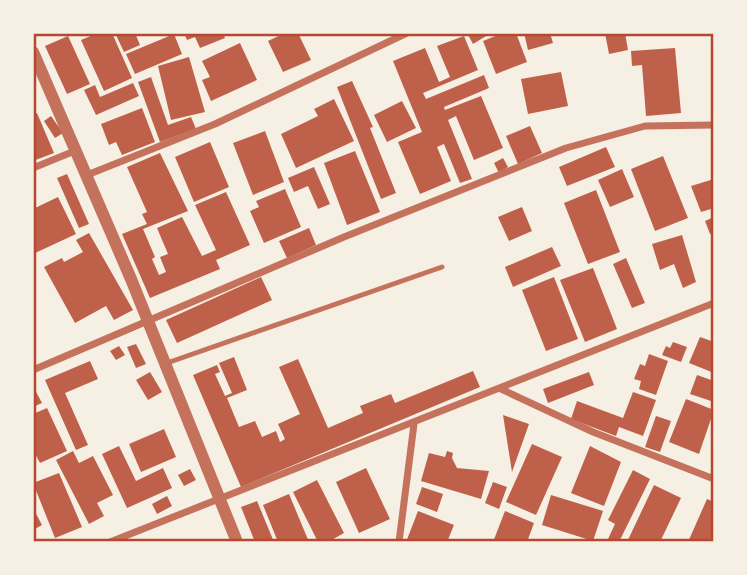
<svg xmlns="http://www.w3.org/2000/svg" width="747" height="575" font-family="Roboto,sans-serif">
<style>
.building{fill:#bf614a}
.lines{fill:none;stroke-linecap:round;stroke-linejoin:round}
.service{stroke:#c5725c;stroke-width:5}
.minor{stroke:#c5725c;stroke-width:7}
.tertiary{stroke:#c5725c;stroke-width:12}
.neatline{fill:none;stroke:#b5482f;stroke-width:2.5}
</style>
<rect width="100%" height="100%" fill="#f6efe4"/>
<!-- building -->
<g class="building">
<path d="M98,33H112L132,78L104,91L81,40Z"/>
<path d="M115,33H135L140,45L124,52Z"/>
<path d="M184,33H223L225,38L200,48L195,37L187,40Z"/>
<path d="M285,33H298L311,60L283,72L268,41Z"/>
<path d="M467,33H491L473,44Z"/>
<path d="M503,33H516L527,62L496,74L483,41Z"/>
<path d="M524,33H550L553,43L528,50Z"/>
<path d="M605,33H625L628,50L609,54Z"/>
<path d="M174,34L182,54L135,74L126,54Z"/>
<path d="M68,36L90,84L67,94L45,46Z"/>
<path d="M464,36L478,70L423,93L426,99L484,75L489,88L444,107L445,110L481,96L503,148L474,160L456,116L448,120L472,179L460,183L444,144L437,147L451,181L420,194L398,142L422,132L393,61L425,48L439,82L450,77L437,46Z"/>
<path d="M240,43L257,80L211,101L202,80L210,77L202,61Z"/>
<path d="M675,48L681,113L646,116L642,65L632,66L631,51Z"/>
<path d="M189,57L205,112L171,120L158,66Z"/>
<path d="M561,72L568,106L528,114L521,79Z"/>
<path d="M151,77L168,125L191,117L196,129L160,142L138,82Z"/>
<path d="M352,81L373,127L370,128L396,193L381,199L337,87Z"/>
<path d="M133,83L139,96L96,115L84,90L95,85L100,97Z"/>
<path d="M334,99L354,141L296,168L281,134L318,116L314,109Z"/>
<path d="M402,101L416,128L387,142L374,115Z"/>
<path d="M142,108L155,142L122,155L116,142L109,145L101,124Z"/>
<path d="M37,113L54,153L33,161V115Z"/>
<path d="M51,116L63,133L55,138L44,121Z"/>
<path d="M530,126L542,153L518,164L506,136Z"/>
<path d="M265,131L284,182L253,195L233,143Z"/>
<path d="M210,142L229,187L194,202L175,157Z"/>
<path d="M606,147L615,167L567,186L559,167Z"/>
<path d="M355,151L380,212L347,225L324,163Z"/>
<path d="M160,153L188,211L143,229L155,257L152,259L159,275L166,272L160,257L168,254L157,228L182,217L202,256L216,250L195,205L226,192L250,245L216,260L220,269L150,298L122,234L147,224L142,214L147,212L127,167Z"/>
<path d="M663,156L688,218L655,231L631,169Z"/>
<path d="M503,158L508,167L499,173L494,163Z"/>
<path d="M314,167L330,204L318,209L308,186L294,192L288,178Z"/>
<path d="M622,169L634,197L610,207L598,180Z"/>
<path d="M67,174L89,224L79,228L57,178Z"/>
<path d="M714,179V208L701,212L691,186Z"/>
<path d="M285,189L301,227L264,243L250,211L259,207L256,201Z"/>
<path d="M596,190L620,252L588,264L564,203Z"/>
<path d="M58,197L76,234L33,254V209Z"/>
<path d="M522,207L532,231L509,241L498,217Z"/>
<path d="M714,217V233L710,234L705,221Z"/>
<path d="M309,228L316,245L287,258L279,241Z"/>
<path d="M89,233L133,310L114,320L106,306L75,323L44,267L62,258L64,262L83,252L76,240Z"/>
<path d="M682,235L696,282L683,288L674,264L660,270L652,244Z"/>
<path d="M552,247L561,266L513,287L505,267Z"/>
<path d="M626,258L645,303L632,308L613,264Z"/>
<path d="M593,268L617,329L585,342L560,280Z"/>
<path d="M261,277L272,300L177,343L166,320Z"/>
<path d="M554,277L578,339L546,351L522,290Z"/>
<path d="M700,337L714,342V373L689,363Z"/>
<path d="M673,342L687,347L681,362L662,355L666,346L670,348Z"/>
<path d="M136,344L146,364L136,368L127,347Z"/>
<path d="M119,346L125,355L116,360L110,351Z"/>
<path d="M649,354L668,361L656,395L639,389L641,381L634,379L640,364L645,366Z"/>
<path d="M234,357L247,390L227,398L239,427L255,421L262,437L276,431L280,442L285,439L278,424L300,414L279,367L298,359L328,428L363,413L360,406L391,394L395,403L473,371L480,387L241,487L193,375L217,365L220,372L215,374L225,396L232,393L219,363Z"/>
<path d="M90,361L98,379L65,393L88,445L76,450L45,380Z"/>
<path d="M150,372L162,392L148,400L136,380Z"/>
<path d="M589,372L594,385L548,403L543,389Z"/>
<path d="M697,375L714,381V402L690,394Z"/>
<path d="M33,386L42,403L33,407Z"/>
<path d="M633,392L656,400L643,436L619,427L616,436L571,419L577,401L623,418Z"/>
<path d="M686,399L714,410L699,454L669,442Z"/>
<path d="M47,408L67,451L40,463L33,450V414Z"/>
<path d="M503,415L529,424L512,472Z"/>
<path d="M656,416L671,421L660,452L645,447Z"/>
<path d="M164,429L176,457L141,472L129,444Z"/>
<path d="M532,444L562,457L536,515L506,502Z"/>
<path d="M119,446L136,481L163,468L172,488L127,508L102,454Z"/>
<path d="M590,446L621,462L604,506L571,493Z"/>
<path d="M73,451L79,463L93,456L113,495L97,503L104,516L89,524L56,460Z"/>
<path d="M447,451L453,453L452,458L457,468L489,471L481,499L421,481L429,453L445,457Z"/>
<path d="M366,468L390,519L359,533L336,482Z"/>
<path d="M190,469L196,480L184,486L178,475Z"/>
<path d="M633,470L650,479L619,542H615L608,539L615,524L608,520Z"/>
<path d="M59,473L82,527L55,538L33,483Z"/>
<path d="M317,480L344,533L328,542H318L293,492Z"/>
<path d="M493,482L507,487L499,509L485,503Z"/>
<path d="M654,485L681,498L660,542H627Z"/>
<path d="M422,487L443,494L437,512L416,504Z"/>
<path d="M289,494L309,542H278L263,505Z"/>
<path d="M551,495L603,511L593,541L542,525Z"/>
<path d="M167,496L172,506L157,514L152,504Z"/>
<path d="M707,499L714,502V542H688Z"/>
<path d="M257,501L274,542H255L241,507Z"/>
<path d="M33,508L42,525L33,530Z"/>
<path d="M418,511L454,525L447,542H406Z"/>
<path d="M505,511L534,523L527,542H493Z"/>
</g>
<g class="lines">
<!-- service -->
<path class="service" d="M167,363L442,267"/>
<!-- minor -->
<g class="minor">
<path d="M33,168L77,150"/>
<path d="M87,175L215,124L407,33"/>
<path d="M33,370L344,237L566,148L645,126L714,125"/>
<path d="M501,389L593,432L714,479"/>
<path d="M110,542L714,303"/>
<path d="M399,542L414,424"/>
</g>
<!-- tertiary -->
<path class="tertiary" d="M33,52L131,279L237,542"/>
</g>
<!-- border -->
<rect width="747" height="575" fill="none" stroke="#f6efe4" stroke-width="70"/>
<rect x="35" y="35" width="677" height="505" class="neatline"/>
</svg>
